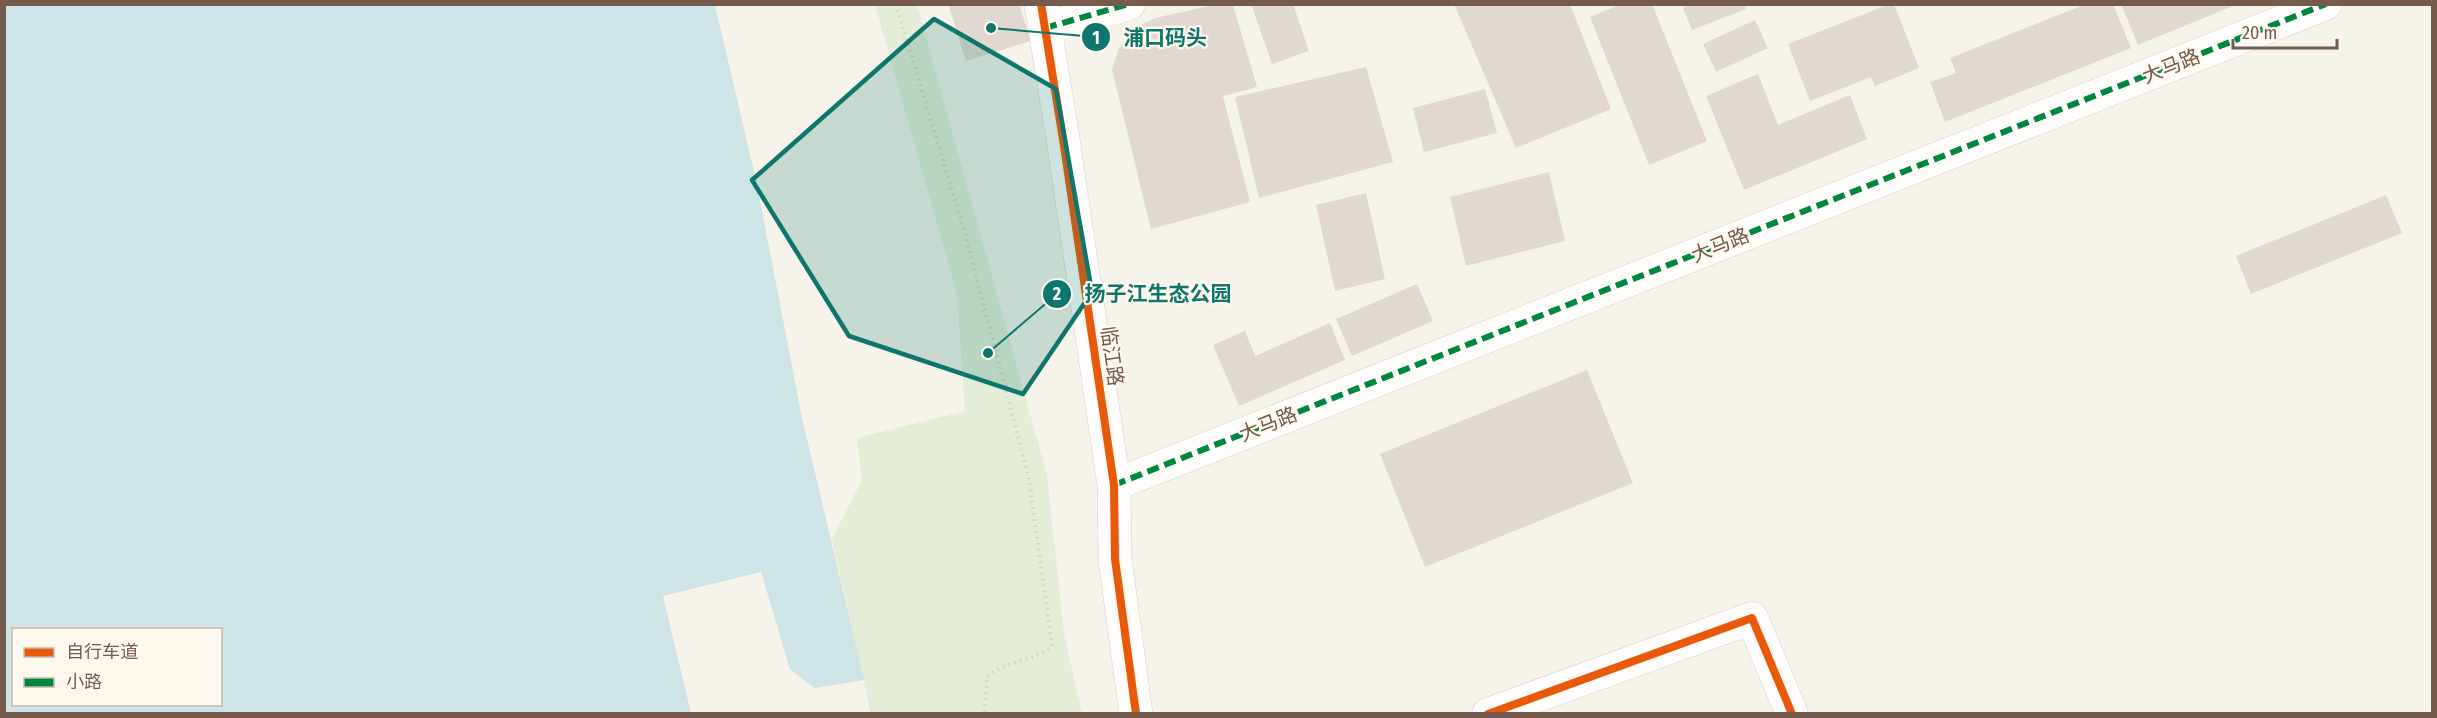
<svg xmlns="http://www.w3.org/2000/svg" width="2437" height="718" font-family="'Fira Sans Condensed','Noto Sans SC',sans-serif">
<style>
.green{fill:#e3edd7}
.water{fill:#cee4e6;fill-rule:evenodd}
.pier{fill:#f6f3eb}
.building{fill:#e1d9d1}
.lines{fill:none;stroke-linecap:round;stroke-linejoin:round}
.street-casing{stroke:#d6d0ca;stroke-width:33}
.secondary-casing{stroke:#d6cfc8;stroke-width:34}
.path{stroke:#d8d1cb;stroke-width:4;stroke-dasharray:1.5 4.5;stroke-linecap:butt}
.street{stroke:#fefdfc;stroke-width:32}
.secondary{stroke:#fefdfc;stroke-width:33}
.quiet{stroke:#00873e;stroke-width:6;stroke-dasharray:12 6;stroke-linecap:butt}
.cycleway-casing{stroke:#fef8ee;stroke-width:11}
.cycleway{stroke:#e8590c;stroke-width:8}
.marked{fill:#0f766e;fill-opacity:0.2;stroke:#0f766e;stroke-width:4.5;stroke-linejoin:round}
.labels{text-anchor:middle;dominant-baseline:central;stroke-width:4.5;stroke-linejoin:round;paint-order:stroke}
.street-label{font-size:20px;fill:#745b4d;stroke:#fef8ee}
.leader{fill:none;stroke:#0f766e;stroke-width:2}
.callout-dot{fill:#0f766e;stroke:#fef8ee;stroke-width:2}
.mark-label{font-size:18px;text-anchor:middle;font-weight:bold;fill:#fff}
.callout-label{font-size:21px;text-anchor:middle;font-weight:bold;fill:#0f766e;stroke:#fef8ee;stroke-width:4.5;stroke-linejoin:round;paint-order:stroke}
</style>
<rect width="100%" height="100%" fill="#f6f3eb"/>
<!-- green -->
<path class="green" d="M875,5H917L1047,475L1064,634L1082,713H871L832,539L862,480L857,438L965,411L957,294Z"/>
<!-- water -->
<path class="water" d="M4,5H715L756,180L802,418L872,713H5ZM14,630H220V704H14Z"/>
<!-- pier -->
<path class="pier" d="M761,572L790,669L814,688L864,680L871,713H691L663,596Z"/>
<!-- building -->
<g class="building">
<path d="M948,4H1019L1031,41L966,61Z"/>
<path d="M1251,4H1293L1309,51L1272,64Z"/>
<path d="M1454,4H1570L1611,109L1516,148Z"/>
<path d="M1621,4H1652L1707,141L1649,165L1590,17Z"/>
<path d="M1691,4H1744L1746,9L1692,30L1683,8Z"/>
<path d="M1890,4H1894L1919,68L1875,86L1871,77L1810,101L1788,44Z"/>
<path d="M2086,4H2113L2131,48L1945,122L1930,82L1956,73L1950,58Z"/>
<path d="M2121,4L2235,5L2138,45Z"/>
<path d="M1214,5H1233L1257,87L1223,96L1250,202L1151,229L1112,70L1118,50L1133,29L1155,18Z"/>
<path d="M1755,20L1768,48L1716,72L1703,44Z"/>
<path d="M1366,67L1393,162L1259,198L1235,97Z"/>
<path d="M1758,74L1778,125L1850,95L1867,139L1744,190L1706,96Z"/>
<path d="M1485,89L1497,133L1424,152L1413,108Z"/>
<path d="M1549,172L1565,241L1466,266L1450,197Z"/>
<path d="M1366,193L1385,279L1335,291L1316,205Z"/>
<path d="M2386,195L2402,233L2251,294L2236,256Z"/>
<path d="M1417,284L1433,321L1352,356L1336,319Z"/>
<path d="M1330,323L1345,360L1239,406L1213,345L1245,331L1255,356Z"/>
<path d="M1587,370L1633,483L1425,567L1380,454Z"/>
</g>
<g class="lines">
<defs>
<g id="street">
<path d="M1045,28L1129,4"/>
<path d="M1114,485L2326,4"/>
<path d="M1488,714L1752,618L1792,714"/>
</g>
<path id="secondary" d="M1041,4L1063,139L1114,485L1115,559L1136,714"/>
</defs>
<!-- street casing -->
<use href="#street" class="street-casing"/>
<!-- secondary casing -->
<use href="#secondary" class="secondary-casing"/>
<!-- path -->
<path class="path" d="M896,4L966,237L1029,479L1052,646C1032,662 1006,661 987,676L985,705L986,714"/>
<!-- street -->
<use href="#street" class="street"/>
<!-- secondary -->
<use href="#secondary" class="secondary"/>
<!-- quiet -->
<g class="quiet">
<path d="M1045,28L1129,4"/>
<path d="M1114,485L2326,4"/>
</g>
<defs>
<g id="cycleway">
<path d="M1041,4L1063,139L1114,485L1115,559L1136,714"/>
<path d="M1488,714L1752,618L1792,714"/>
</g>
</defs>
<!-- cycleway casing -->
<use href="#cycleway" class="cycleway-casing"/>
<!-- cycleway -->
<use href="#cycleway" class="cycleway"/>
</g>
<!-- marked area -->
<path class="marked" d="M934,19L1056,89L1092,292L1023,394L849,336L752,180Z"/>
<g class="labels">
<!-- street labels -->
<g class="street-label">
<text transform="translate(2171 66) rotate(-22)">大马路</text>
<text transform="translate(1720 245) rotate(-22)">大马路</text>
<text transform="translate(1112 356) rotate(82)">临江路</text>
<text transform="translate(1268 424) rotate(-22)">大马路</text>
</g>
</g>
<!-- callouts -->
<path class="leader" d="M991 28L1096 37M988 353L1057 294"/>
<g class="callout-dot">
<circle cx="991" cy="28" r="6"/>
<circle cx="988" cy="353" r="6"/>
<circle cx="1096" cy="37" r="15"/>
<circle cx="1057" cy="294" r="15"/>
</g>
<g class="mark-label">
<text x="1096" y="44">1</text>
<text x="1057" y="300">2</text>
</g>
<g class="callout-label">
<text x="1165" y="45">浦口码头</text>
<text x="1158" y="301">扬子江生态公园</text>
</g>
<!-- border -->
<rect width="2437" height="718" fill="none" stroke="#745b4d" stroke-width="12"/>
<!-- legend -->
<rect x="12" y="628" width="210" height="78" fill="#fef8ee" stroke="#c7b9ae" stroke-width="1.5"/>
<rect x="24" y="648" width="30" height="9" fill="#e8590c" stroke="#c7b9ae" stroke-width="1.5"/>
<text x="66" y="658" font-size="18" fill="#745b4d">自行车道</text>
<rect x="24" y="678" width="30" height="9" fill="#00873e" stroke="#c7b9ae" stroke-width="1.5"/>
<text x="66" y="688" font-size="18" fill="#745b4d">小路</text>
<!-- scale -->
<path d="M2233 39v9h104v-9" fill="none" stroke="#745b4d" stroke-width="3"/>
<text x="2242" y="39" font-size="18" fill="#745b4d" stroke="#fef8ee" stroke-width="4.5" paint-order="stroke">20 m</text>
</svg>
